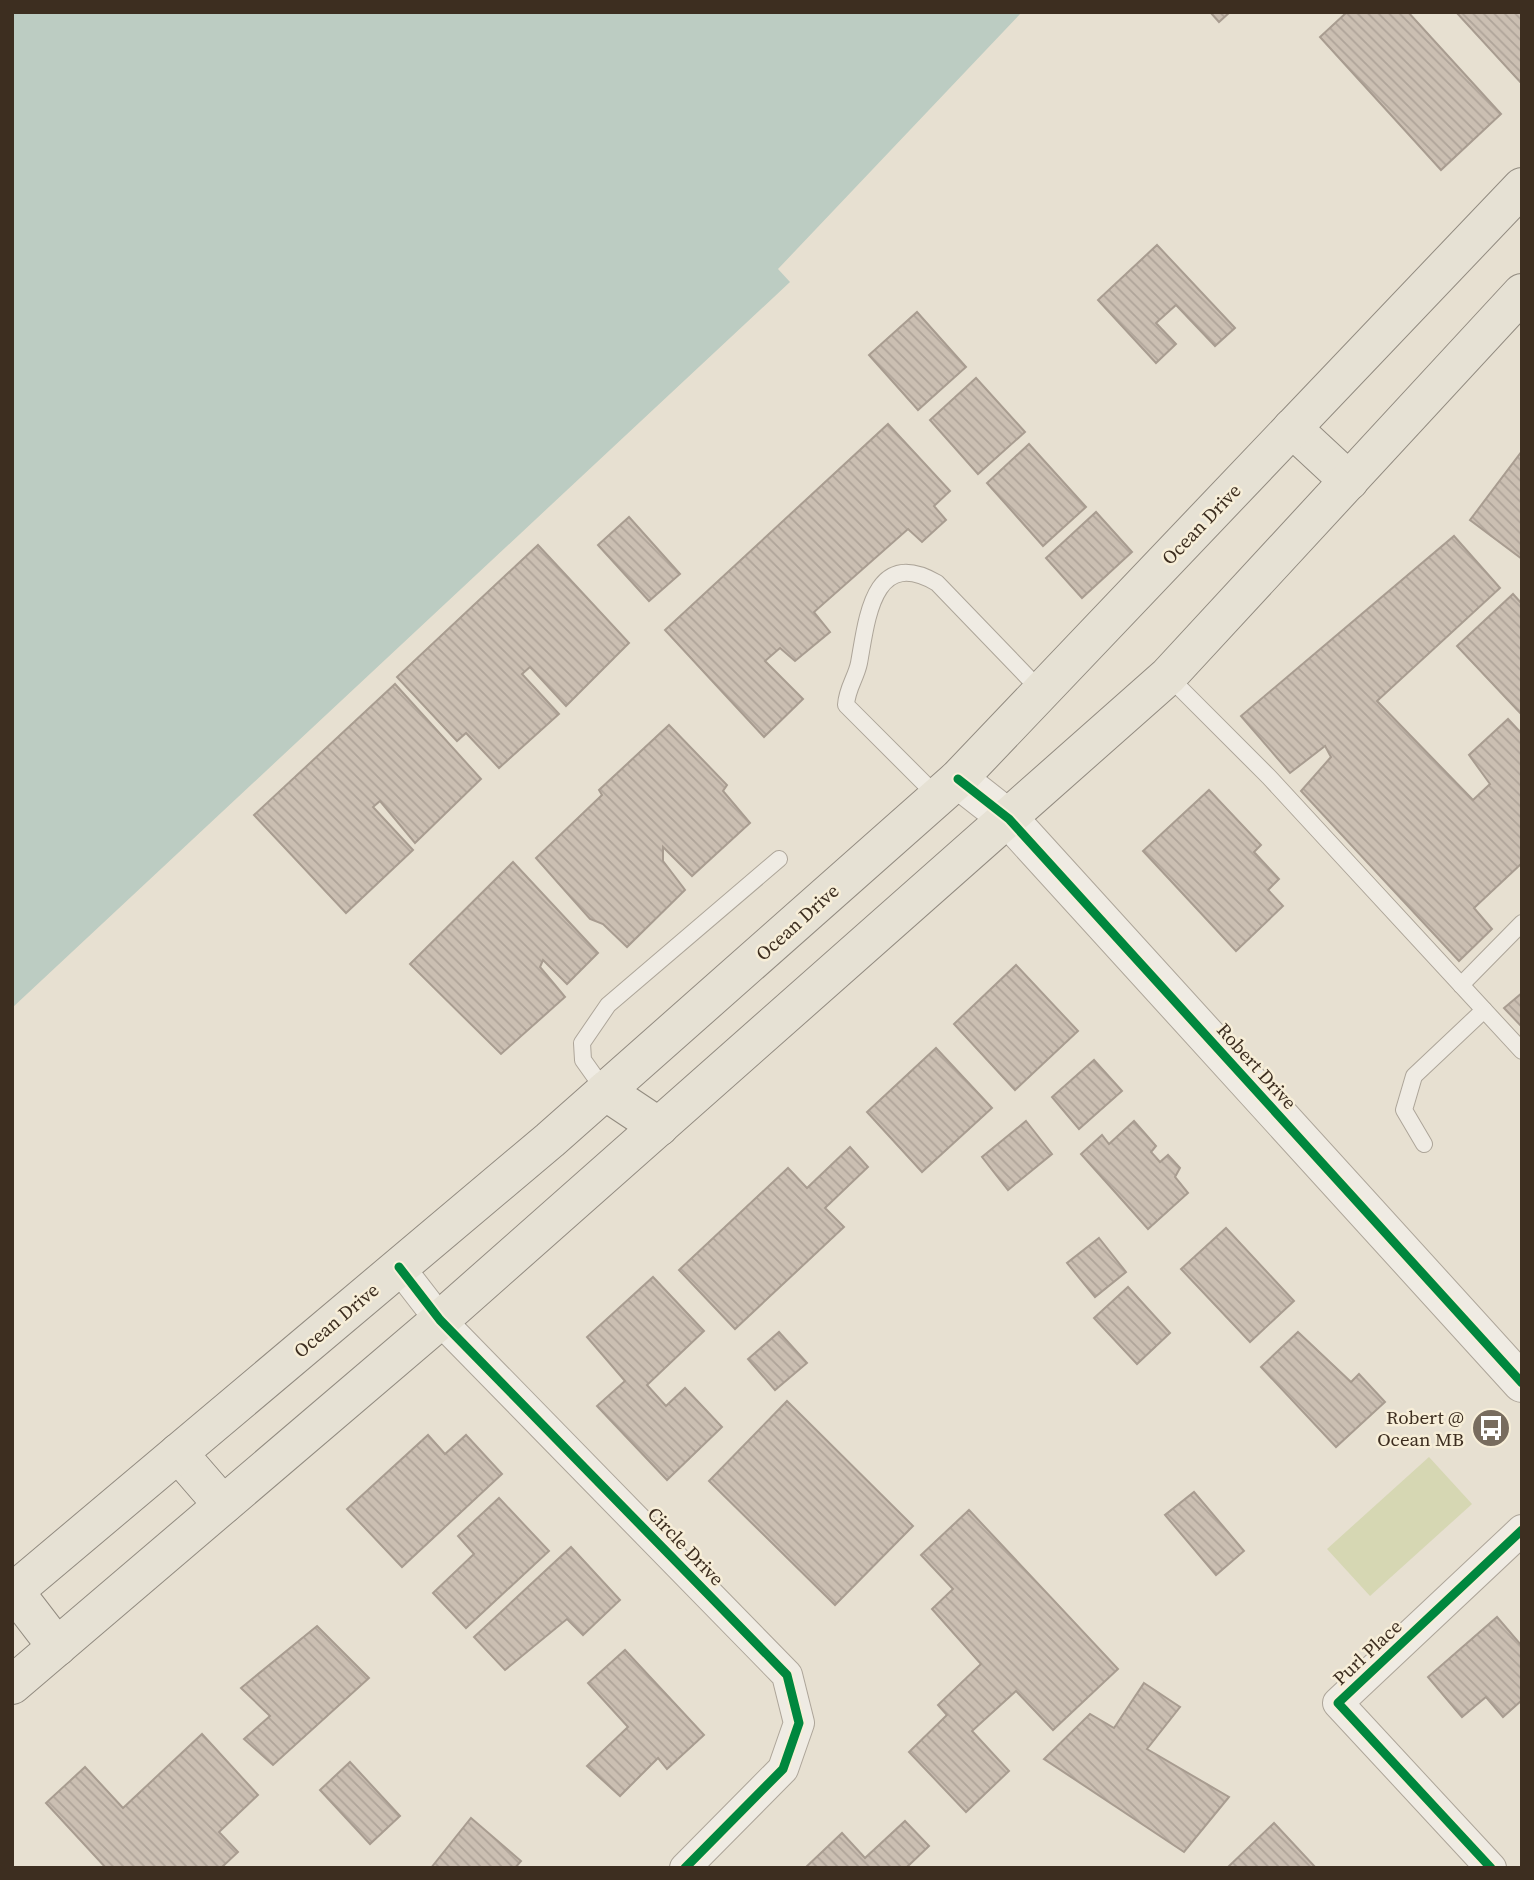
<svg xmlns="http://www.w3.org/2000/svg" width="1534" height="1880" font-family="'Source Serif 4',serif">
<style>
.grass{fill:#d6d7b3}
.water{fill:#bcccc2}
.building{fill:url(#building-back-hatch);stroke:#a89c90;stroke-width:2}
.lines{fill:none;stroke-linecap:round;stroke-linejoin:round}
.service-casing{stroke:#ada599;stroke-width:18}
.minor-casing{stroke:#ada599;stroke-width:32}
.tertiary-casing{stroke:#ada599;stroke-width:40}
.primary-casing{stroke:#928b80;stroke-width:40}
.service{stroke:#efebe3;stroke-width:16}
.minor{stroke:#efebe3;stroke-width:30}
.tertiary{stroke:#efebe3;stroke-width:38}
.primary{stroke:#e6e1d4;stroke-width:38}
.cycleway-casing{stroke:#f7eed8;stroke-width:13}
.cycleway{stroke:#00873e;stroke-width:9}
.labels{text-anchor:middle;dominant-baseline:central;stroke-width:5;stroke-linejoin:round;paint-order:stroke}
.street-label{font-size:19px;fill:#3d2e20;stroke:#f7eed8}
.poi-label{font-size:19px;fill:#3d2e20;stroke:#f7eed8;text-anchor:end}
</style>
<defs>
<pattern id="building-back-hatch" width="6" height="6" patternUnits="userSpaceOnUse" patternTransform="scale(1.75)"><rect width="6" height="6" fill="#cbbfb2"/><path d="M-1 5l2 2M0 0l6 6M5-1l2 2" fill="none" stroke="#afa499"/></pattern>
</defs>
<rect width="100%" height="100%" fill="#e7e0d1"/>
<!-- grass -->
<path class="grass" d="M1429,1457L1472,1504L1370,1596L1327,1549Z"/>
<!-- water -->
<path class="water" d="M12,12H1022L778,269L790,282L12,1008Z"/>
<!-- building -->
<g class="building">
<path d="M1210,12H1230L1219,22Z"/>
<path d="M1347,12H1408L1501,114L1441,170L1320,37Z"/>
<path d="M1456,12H1522V84Z"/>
<path d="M1157,245L1235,328L1215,346L1176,305L1156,323L1176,344L1156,363L1098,300Z"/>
<path d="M917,312L966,367L918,410L869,355Z"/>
<path d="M976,378L1025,432L978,474L930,420Z"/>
<path d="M888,424L950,491L934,506L946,520L922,542L908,529L814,612L830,632L795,661L780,648L765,661L803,699L764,737L665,630Z"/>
<path d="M1029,444L1086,507L1043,546L987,483Z"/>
<path d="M1522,451V559L1470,520Z"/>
<path d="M1096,512L1132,552L1082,598L1046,558Z"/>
<path d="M629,517L680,574L649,601L598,545Z"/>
<path d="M1454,536L1500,588L1377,701L1473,800L1490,784L1469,755L1508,719L1522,734V863L1474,908L1492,929L1459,961L1301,791L1331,757L1325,746L1290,773L1241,716Z"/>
<path d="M538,545L629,643L566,706L530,667L522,674L559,714L499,768L466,733L457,741L397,677Z"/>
<path d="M1513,594L1522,604V715L1457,646Z"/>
<path d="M395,684L481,779L415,843L380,801L373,807L413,850L346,913L254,815Z"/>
<path d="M669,725L727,785L723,791L750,823L692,876L663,847V861L685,890L627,947L603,924L590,919L536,858L602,795L599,790Z"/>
<path d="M1209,790L1261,845L1254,852L1279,879L1268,890L1283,906L1236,951L1143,851Z"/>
<path d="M513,862L598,953L567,984L543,960L540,967L565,997L501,1054L410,964Z"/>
<path d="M1016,965L1078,1031L1015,1090L954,1024Z"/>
<path d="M1522,993V1027L1504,1008Z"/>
<path d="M936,1048L992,1108L922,1172L867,1112Z"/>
<path d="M1094,1060L1122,1091L1079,1129L1052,1097Z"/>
<path d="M1026,1121L1052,1154L1008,1190L982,1157Z"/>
<path d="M1134,1121L1156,1146L1151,1152L1160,1162L1168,1155L1180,1168L1175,1177L1188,1193L1148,1229L1081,1154L1102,1135L1109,1144Z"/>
<path d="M850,1147L868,1167L825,1208L844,1227L735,1329L679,1270L788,1168L807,1188Z"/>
<path d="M1226,1228L1294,1301L1250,1342L1181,1269Z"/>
<path d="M1099,1238L1126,1272L1095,1297L1067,1263Z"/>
<path d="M653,1277L704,1331L647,1385L666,1406L685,1388L722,1427L667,1480L597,1406L625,1381L587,1337Z"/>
<path d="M1128,1287L1170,1333L1137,1364L1094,1318Z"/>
<path d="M779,1332L807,1363L775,1390L748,1359Z"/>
<path d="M1298,1332L1351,1382L1359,1374L1385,1402L1336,1447L1261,1367Z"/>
<path d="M787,1401L913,1526L835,1605L709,1481Z"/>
<path d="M428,1435L445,1454L466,1435L502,1474L402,1567L347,1509Z"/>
<path d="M1194,1492L1244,1551L1216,1575L1165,1515Z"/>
<path d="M499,1498L549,1551L466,1628L433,1593L474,1554L458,1536Z"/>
<path d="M969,1510L1118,1669L1053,1730L1016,1691L972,1731L1009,1771L966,1812L909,1752L947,1715L938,1705L981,1664L932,1609L953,1589L921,1555Z"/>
<path d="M571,1547L620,1600L583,1635L567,1619L505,1670L474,1637Z"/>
<path d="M1497,1617L1522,1646V1700L1503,1717L1486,1697L1462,1717L1428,1677Z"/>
<path d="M317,1626L369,1678L273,1765L244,1739L270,1716L241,1688Z"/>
<path d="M625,1650L704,1735L667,1769L658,1758L620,1796L587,1766L628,1727L588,1683Z"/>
<path d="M1144,1683L1180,1707L1147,1749L1229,1797L1184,1852L1044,1759L1090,1714L1114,1728Z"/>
<path d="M202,1734L258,1795L219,1832L238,1852L221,1868H106L46,1803L85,1767L123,1808Z"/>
<path d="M350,1762L400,1816L370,1844L320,1790Z"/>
<path d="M471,1818L521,1861L515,1868H431Z"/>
<path d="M905,1821L929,1846L906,1868H805L842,1833L865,1858Z"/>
<path d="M1274,1823L1316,1868H1227Z"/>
</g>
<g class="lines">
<defs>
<g id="service">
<path d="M1168,676L1269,777L1522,1051"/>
<path d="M938,797L846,705C847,688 856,678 859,663C867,619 873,546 937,583L1042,692"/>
<path d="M1461,985L1522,923"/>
<path d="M605,1091L583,1060L582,1043L608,1005L779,859"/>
<path d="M1424,1144L1404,1110L1414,1076L1484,1010"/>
</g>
<g id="minor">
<path d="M399,1267L440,1320L787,1675L799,1723L783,1769L685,1868"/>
<path d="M1491,1868L1338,1703L1522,1530"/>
</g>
<path id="tertiary" d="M958,779L1009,819L1522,1383"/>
<g id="primary">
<path d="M1292,428L1349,481"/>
<path d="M605,1091L659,1127"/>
<path d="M178,1453L223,1505"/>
<path d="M14,1591L57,1647"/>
<path d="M12,1593L550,1140L958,779L1522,187"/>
<path d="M12,1685L440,1320L1168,676L1522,293"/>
</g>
</defs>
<!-- service casing -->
<use href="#service" class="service-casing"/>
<!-- minor casing -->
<use href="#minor" class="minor-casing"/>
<!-- tertiary casing -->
<use href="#tertiary" class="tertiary-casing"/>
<!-- primary casing -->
<use href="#primary" class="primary-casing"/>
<!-- service -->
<use href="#service" class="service"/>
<!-- minor -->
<use href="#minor" class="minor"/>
<!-- tertiary -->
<use href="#tertiary" class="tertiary"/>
<!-- primary -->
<use href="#primary" class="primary"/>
<defs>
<g id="cycleway">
<path d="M958,779L1009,819L1522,1383"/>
<path d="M399,1267L440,1320L787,1675L799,1723L783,1769L685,1868"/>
<path d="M1491,1868L1338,1703L1522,1530"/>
</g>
</defs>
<!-- cycleway casing -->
<use href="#cycleway" class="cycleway-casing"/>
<!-- cycleway -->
<use href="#cycleway" class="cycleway"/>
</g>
<!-- icons -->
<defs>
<symbol id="bus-disc" viewBox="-11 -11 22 22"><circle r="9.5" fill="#786c5e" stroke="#f7eed8"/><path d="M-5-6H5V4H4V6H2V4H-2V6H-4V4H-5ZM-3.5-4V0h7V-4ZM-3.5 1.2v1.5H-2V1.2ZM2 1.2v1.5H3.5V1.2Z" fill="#fff"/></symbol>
</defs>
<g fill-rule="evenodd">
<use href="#bus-disc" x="1469" y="1406" width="44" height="44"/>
</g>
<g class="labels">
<!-- street labels -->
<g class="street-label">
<text transform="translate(1201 524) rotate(-46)">Ocean Drive</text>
<text transform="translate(797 922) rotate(-42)">Ocean Drive</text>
<text transform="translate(1257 1066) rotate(48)">Robert Drive</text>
<text transform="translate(336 1320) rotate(-40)">Ocean Drive</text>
<text transform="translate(686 1546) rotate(46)">Circle Drive</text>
<text transform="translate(1367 1652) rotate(-43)">Purl Place</text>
</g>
<!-- poi labels -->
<g class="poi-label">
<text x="1464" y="1417">Robert @<tspan x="1464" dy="22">Ocean MB</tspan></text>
</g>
</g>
<!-- border -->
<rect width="1534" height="1880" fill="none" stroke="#3d2e20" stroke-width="28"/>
</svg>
